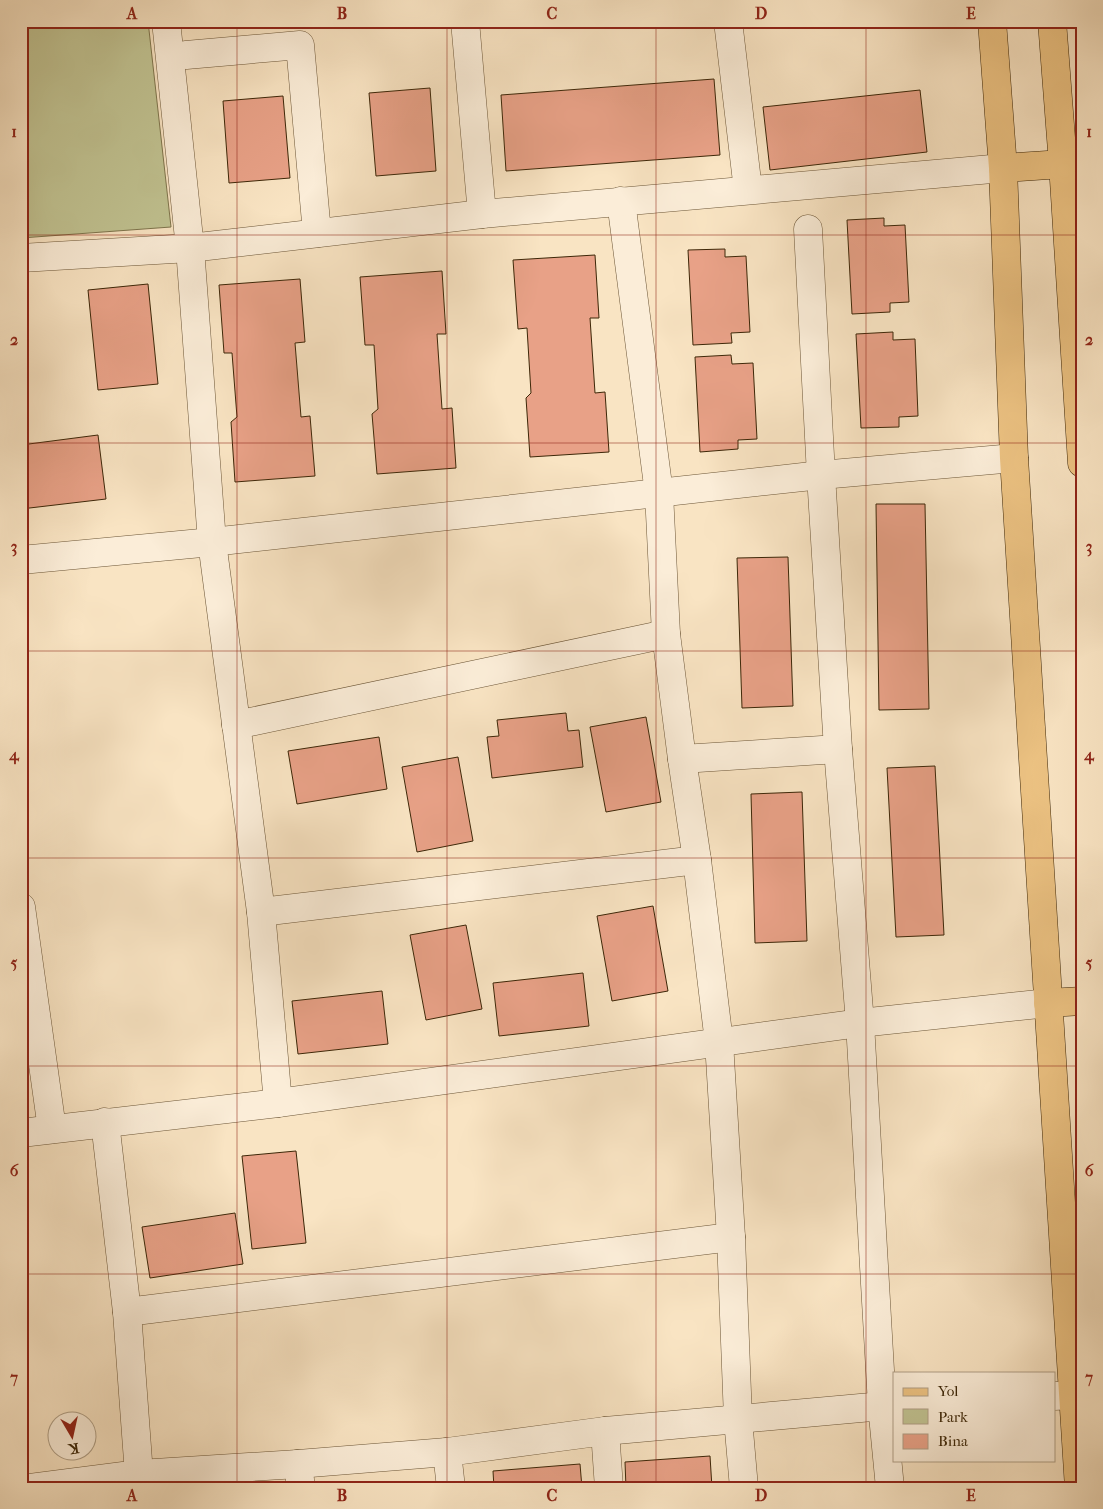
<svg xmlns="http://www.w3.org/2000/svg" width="1103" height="1509" font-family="'IM FELL French Canon',serif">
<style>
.green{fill:#c1c392;stroke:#7f754d}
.building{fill:#e8a187;stroke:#3d2708}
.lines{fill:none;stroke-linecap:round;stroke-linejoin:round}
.minor-casing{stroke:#6c5637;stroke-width:29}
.major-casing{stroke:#3d2708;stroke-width:29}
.minor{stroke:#fbedd8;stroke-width:28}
.major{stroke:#ecc282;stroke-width:28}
.grid{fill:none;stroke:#8f2418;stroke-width:1;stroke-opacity:0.55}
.neatline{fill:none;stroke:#8f2418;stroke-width:2}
.grid-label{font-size:16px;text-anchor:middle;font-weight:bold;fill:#8f2418}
</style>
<rect width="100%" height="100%" fill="#f9e4c3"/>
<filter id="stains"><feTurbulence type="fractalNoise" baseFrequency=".004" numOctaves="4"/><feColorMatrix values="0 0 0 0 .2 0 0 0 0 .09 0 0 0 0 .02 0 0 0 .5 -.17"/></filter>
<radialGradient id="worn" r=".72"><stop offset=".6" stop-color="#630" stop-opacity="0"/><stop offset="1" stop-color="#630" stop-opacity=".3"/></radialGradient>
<!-- green -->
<path class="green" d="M21,21H148L171,227L21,238Z"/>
<!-- building -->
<g class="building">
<path d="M714,79L720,155L506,171L501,95Z"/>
<path d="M430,88L436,171L376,176L369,93Z"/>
<path d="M920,90L927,152L770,170L763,107Z"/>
<path d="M283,96L290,178L229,183L223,101Z"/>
<path d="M884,218V226L905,225L909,302L890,303V312L852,314L847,220Z"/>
<path d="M725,249V257L746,256L750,332L731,333L732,343L693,345L688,250Z"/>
<path d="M595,255L599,318H590L595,393L605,392L609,452L530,457L526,398L531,393L527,328L518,329L513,260Z"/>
<path d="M442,271L446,334H437L442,409L452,408L456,468L377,474L372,414L378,409L374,345H365L360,277Z"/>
<path d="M300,279L305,342L295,343L301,417L310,416L315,476L235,482L231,422L237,417L232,353H224L219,285Z"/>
<path d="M148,284L158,384L98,390L88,290Z"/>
<path d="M893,332V340L915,339L918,416L899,417V427L861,428L856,334Z"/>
<path d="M731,355L732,364L753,363L757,439L738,440V449L700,452L695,357Z"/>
<path d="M98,435L106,499L21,509V445Z"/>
<path d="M876,504H925L929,709L879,710Z"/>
<path d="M788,557L793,706L742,708L737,558Z"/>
<path d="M566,713L568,731L579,730L583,767L492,778L487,737L499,736L497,720Z"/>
<path d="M646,717L661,802L606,812L590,727Z"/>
<path d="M379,737L387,789L297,804L288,751Z"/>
<path d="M458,757L473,841L417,852L402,767Z"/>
<path d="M935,766L944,935L896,937L887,768Z"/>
<path d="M802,792L807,941L755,943L751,794Z"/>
<path d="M653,906L668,991L612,1001L597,916Z"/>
<path d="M466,925L482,1009L426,1020L410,935Z"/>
<path d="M583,973L589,1026L499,1036L493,983Z"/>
<path d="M382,991L388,1044L298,1054L292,1001Z"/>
<path d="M296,1151L306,1243L252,1249L242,1156Z"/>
<path d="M235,1213L243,1264L150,1278L142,1227Z"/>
<path d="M710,1456L712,1488H626L625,1462Z"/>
<path d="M580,1464L582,1488H494L493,1471Z"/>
<path d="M420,1482V1488H356Z"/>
</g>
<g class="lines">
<defs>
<g id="minor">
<path d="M166,21L190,248L212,542L261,912L278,1103"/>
<path d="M465,21L482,214"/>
<path d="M728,21L748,190"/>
<path d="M186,55L300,45L317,233"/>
<path d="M621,201L659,493L666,634L682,759L697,860L719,1042L731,1237L738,1419L744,1488"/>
<path d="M808,229L821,475L838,749L860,1023L882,1405L890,1488"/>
<path d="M21,258L190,248L482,214L1003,168"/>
<path d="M21,560L212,542L821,475L1014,458"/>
<path d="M236,725L666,634"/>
<path d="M682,759L838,749"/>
<path d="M21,907L52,1129"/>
<path d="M261,912L697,860"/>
<path d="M105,1122L127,1312L140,1488"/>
<path d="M21,1133L278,1103L860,1023L1048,1003"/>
<path d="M127,1312L731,1237"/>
<path d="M1054,1396L1073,1395"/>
<path d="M605,1431L609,1488"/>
<path d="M447,1452L451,1488"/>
<path d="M298,1464L301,1488"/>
<path d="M30,1488L139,1474L298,1464L447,1452L605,1431L894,1405"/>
</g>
<g id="major">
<path d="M992,21L1003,168L1014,458L1079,1488"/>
<path d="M1052,21L1063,164L1082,463"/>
<path d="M1003,168L1063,164"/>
<path d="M1048,1003L1082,1001"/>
</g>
</defs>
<!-- minor casing -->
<use href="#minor" class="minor-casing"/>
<!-- major casing -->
<use href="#major" class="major-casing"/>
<!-- minor -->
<use href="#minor" class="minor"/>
<!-- major -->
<use href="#major" class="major"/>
</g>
<!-- grid -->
<path class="grid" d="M237,21V1488M447,21V1488M656,21V1488M866,21V1488M21,235H1082M21,443H1082M21,651H1082M21,858H1082M21,1066H1082M21,1274H1082"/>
<!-- margin -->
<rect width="1103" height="1509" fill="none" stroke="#f9e4c3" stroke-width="55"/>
<!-- legend -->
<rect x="893" y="1372" width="162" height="90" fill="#fbedd8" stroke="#af9e85"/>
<rect x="903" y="1388" width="25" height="8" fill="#ecc282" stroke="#af9e85"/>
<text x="938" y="1396" font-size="15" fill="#3d2708">Yol</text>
<rect x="903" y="1409" width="25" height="15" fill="#c1c392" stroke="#af9e85"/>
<text x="938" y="1422" font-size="15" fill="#3d2708">Park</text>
<rect x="903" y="1434" width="25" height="15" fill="#e8a187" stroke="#af9e85"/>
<text x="938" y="1446" font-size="15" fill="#3d2708">Bina</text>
<!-- north arrow -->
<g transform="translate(72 1436) rotate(171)"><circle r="24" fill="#fbedd8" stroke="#af9e85"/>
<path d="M0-4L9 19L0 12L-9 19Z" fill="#8f2418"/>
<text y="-8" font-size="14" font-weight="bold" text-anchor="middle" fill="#3d2708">K</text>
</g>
<rect x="28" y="28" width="1048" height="1454" class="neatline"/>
<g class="grid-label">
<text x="132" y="19">A</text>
<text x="342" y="19">B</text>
<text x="552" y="19">C</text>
<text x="761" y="19">D</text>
<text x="971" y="19">E</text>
<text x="14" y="137">1</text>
<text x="1089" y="137">1</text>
<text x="14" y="345">2</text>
<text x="1089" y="345">2</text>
<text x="14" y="552">3</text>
<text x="1089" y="552">3</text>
<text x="14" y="760">4</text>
<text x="1089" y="760">4</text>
<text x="14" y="968">5</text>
<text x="1089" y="968">5</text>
<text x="14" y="1176">6</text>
<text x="1089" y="1176">6</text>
<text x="14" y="1383">7</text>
<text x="1089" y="1383">7</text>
<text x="132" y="1501">A</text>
<text x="342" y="1501">B</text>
<text x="552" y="1501">C</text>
<text x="761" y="1501">D</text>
<text x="971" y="1501">E</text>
</g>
<rect width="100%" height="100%" filter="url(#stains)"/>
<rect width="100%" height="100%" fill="url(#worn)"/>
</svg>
